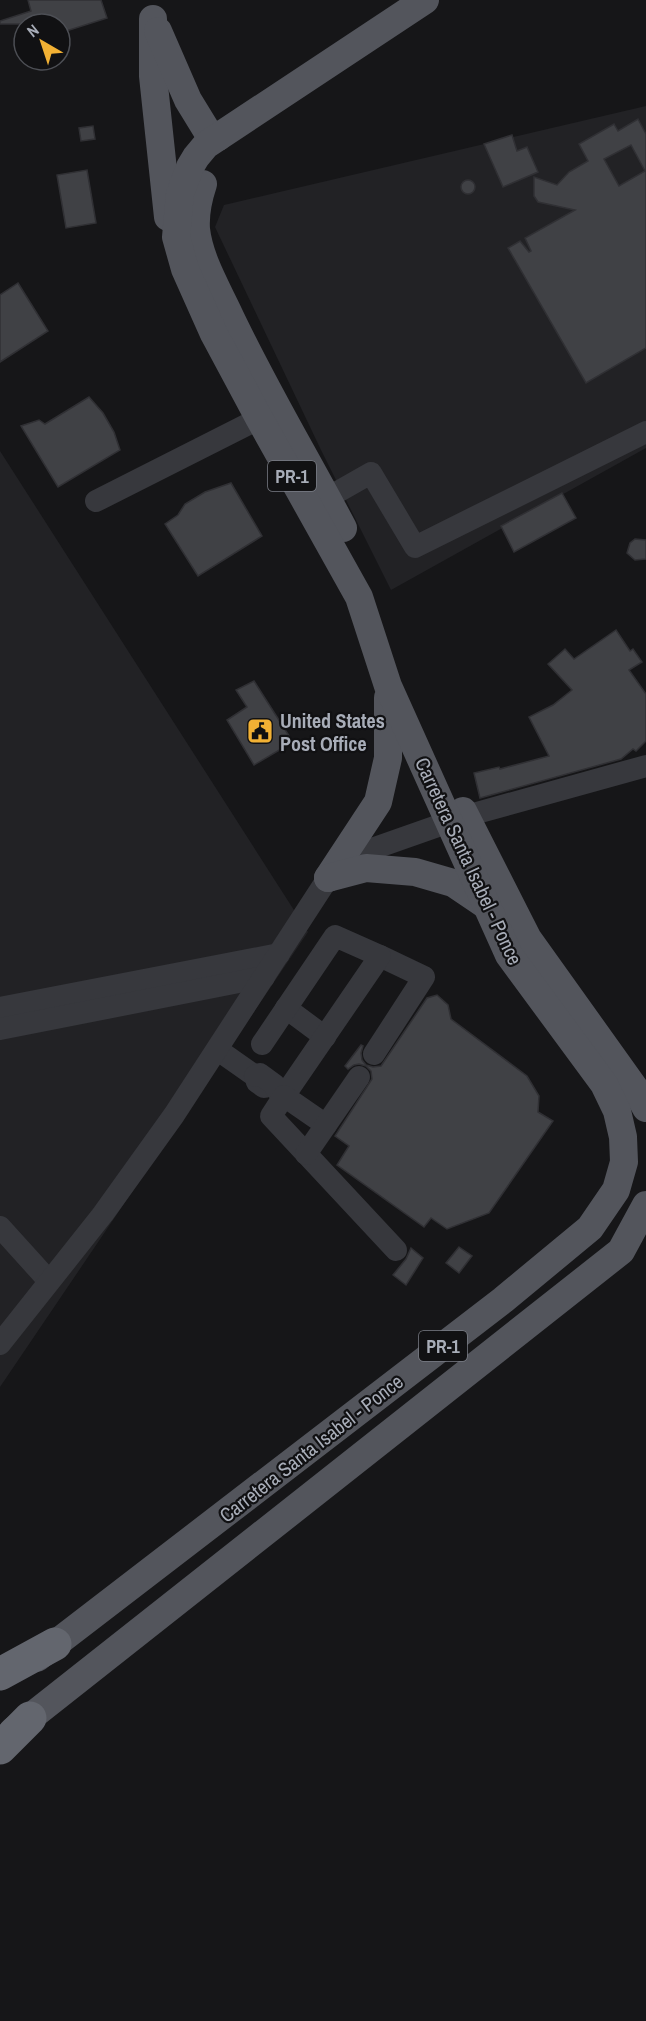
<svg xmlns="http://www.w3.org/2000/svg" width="646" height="2021" font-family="'Archivo Narrow',sans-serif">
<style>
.built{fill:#222225}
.building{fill:#404145;stroke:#303034;stroke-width:1.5;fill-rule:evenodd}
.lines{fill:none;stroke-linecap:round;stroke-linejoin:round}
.minor{stroke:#37383d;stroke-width:22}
.major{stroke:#53555c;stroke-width:28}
.highway{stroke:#63666e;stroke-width:33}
.labels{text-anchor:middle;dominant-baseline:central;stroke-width:4.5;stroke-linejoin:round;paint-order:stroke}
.shield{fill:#111113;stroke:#7b7e86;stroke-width:1.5}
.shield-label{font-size:18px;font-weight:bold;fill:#a8adb8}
.poi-label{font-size:20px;font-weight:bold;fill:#a8adb8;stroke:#111113;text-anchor:start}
.street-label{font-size:20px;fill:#a8adb8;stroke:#111113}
</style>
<rect width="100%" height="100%" fill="#161618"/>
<!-- built -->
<g class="built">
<path d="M646,106V448L391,590L321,450L215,227L224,205Z"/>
<path d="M0,451L308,932L0,1387Z"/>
</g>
<!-- building -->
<g class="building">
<path d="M28,0H101L107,18L60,33V24H0V21L31,11Z"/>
<path d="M638,119L646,134V348L586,383L508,248L520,241L529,252L531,251L525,238L575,210L538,202L534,196V177L557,185L569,172L588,161L579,144L614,124L618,131ZM631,145L645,171L619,186L604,159Z"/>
<path d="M93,126L95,139L81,141L79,128Z"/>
<path d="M512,135L517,151L527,147L538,172L503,187L484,144Z"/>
<path d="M87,170L96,223L66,228L57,175Z"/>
<circle cx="468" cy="187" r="7"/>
<path d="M18,283L48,331L0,362V295Z"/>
<path d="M89,397L103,413L114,432L120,450L58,487L21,426L39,420L45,424Z"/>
<path d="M231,483L262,536L198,576L165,524L178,515L185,504L205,492Z"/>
<path d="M562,493L576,518L514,552L501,526Z"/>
<path d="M635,539L646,540V559L635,560L627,553L630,543Z"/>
<path d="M616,630L630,651L633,649L642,662L629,670L646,694V741L636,751L633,749L621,759L480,798L474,773L499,767L500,769L549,756L529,717L553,705L572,690L548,664L565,649L574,659Z"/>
<path d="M254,681L293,742L254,765L227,720L247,707L236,690Z"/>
<path d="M437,995L448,1005L451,1019L527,1076L539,1096L538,1112L553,1121L489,1213L447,1229L431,1218L424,1227L337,1165L349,1146L335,1136L372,1079L371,1071L366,1066L359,1064L354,1065L348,1069L345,1066L361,1045L363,1046L361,1053L362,1060L366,1065L373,1067L381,1066L427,998Z"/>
<path d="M459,1247L472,1256L459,1273L446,1263Z"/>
<path d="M411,1248L423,1258L406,1285L393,1275L406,1259Z"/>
</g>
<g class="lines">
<!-- minor -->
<g class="minor">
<path d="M327,498L371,473L415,547L646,432"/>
<path d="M96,501L274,411"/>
<path d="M0,1008L279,954"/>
<path d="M286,1008L325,1037"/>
<path d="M0,1029L264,977"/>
<path d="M218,1050L255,1076L257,1082L264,1087"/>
<path d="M374,1054L424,977L380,956"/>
<path d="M255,1076L260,1074L275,1085L276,1089L284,1096L380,956L335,936L262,1044"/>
<path d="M326,1125L284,1096L271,1116L396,1250"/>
<path d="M306,1154L359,1077"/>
<path d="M0,1227L49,1281"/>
<path d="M0,1344L103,1214L174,1115L328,878L375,848L466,816L646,766"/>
</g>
<!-- major -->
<g class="major">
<path d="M153,19V76L168,217"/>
<path d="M158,31L188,100L207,131L218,137"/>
<path d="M203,184C198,199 195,214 196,229C199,257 215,285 227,310C262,385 305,456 343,528"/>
<path d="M463,811L528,939L636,1090L646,1108"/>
<path d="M328,878L378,802L388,758V698"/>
<path d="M328,878L366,868L415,872L453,883L487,906"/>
<path d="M37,1658L503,1300L590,1228L616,1190L624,1162L623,1137L617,1111L604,1084L509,955L388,686L359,597L259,418L214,334L185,269L176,237L180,194L190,167L196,157L206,145L425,0"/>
<path d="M13,1731L621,1251L646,1205"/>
</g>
<!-- highway -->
<g class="highway">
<path d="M0,1674L55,1644"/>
<path d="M0,1748L30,1718"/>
</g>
</g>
<!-- icons -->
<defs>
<symbol id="civic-square" viewBox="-11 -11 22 22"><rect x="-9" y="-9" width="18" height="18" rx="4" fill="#f2b134" stroke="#111113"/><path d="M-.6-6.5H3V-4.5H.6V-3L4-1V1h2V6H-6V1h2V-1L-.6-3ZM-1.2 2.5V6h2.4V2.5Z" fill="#111"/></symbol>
</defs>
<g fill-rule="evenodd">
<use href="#civic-square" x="245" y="716" width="30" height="30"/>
</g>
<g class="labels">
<!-- shield labels -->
<g class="shield">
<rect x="268" y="461" width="48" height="30" rx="4.5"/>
<rect x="419" y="1331" width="48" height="30" rx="4.5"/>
</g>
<g class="shield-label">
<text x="292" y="476">PR-1</text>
<text x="443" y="1346">PR-1</text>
</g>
<!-- poi labels -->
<g class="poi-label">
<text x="280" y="720">United States<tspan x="280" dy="23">Post Office</tspan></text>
</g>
<!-- street labels -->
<g class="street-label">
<text transform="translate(469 861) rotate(65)">Carretera Santa Isabel - Ponce</text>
<text transform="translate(311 1448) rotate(-38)">Carretera Santa Isabel - Ponce</text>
</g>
</g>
<!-- north arrow -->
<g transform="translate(42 42) rotate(321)"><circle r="28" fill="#111113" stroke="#4d4f55" stroke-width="1.5"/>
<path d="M0-4.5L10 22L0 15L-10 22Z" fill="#f2b134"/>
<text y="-9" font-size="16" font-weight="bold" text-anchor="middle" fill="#a8adb8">N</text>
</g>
</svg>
